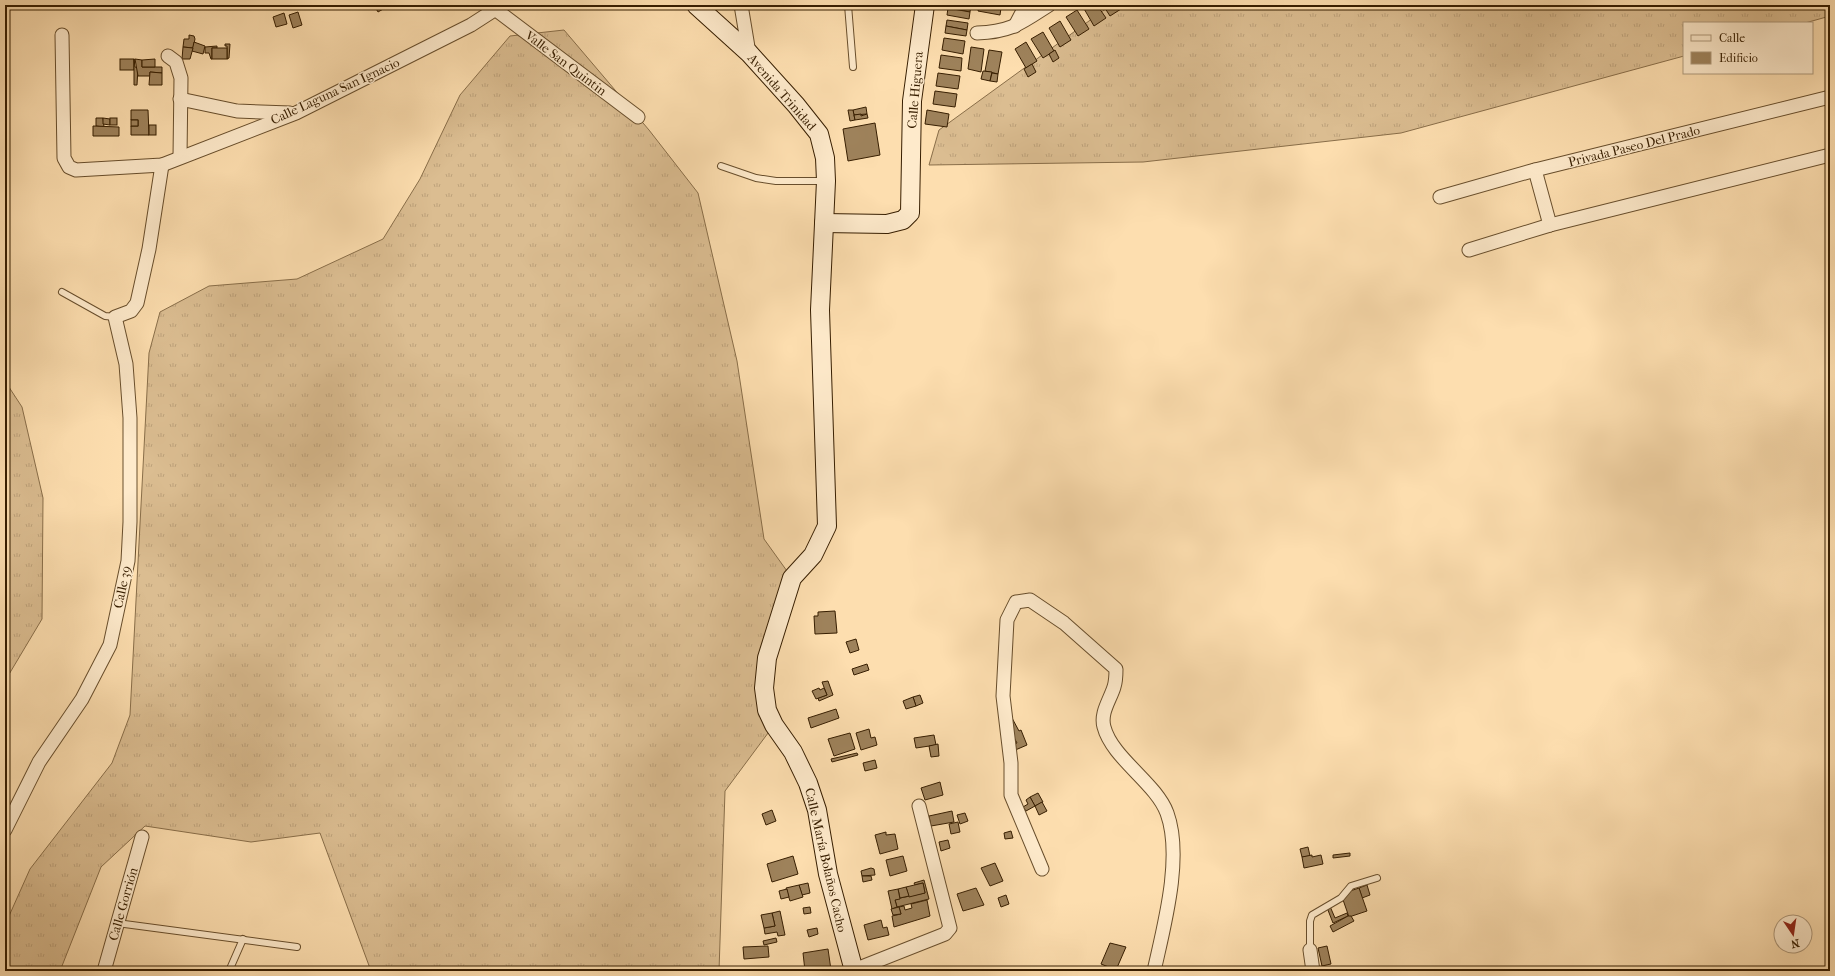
<svg xmlns="http://www.w3.org/2000/svg" width="1835" height="976" font-family="'IM FELL French Canon',serif">
<style>
.grass{fill:url(#grass-tufts);stroke:#896e49}
.building{fill:#9e825b;stroke:#371e01}
.lines{fill:none;stroke-linecap:round;stroke-linejoin:round}
.lane-casing{stroke:#684e2c;stroke-width:8}
.street-casing{stroke:#684e2c;stroke-width:15}
.secondary-casing{stroke:#371e01;stroke-width:20}
.lane{stroke:#feeacb;stroke-width:6}
.street{stroke:#feeacb;stroke-width:13}
.secondary{stroke:#feeacb;stroke-width:18}
.labels{text-anchor:middle;dominant-baseline:central;stroke-width:3;stroke-linejoin:round;paint-order:stroke}
.street-label{font-size:13px;fill:#371e01;stroke:#feeacb}
</style>
<defs>
<pattern id="grass-tufts" width="24" height="20" patternUnits="userSpaceOnUse"><rect width="24" height="20" fill="#dbbd91"/><path d="M3 7l-1-3M5 7V3M7 7l1-3M15 17l-1-3M17 17v-4M19 17l1-3" fill="none" stroke="#bda27b"/></pattern>
</defs>
<rect width="100%" height="100%" fill="#fddeaf"/>
<filter id="stains"><feTurbulence type="fractalNoise" baseFrequency=".005" numOctaves="4"/><feColorMatrix values="0 0 0 0 .2 0 0 0 0 .09 0 0 0 0 .02 0 0 0 .5 -.17"/></filter>
<radialGradient id="worn" r=".72"><stop offset=".6" stop-color="#630" stop-opacity="0"/><stop offset="1" stop-color="#630" stop-opacity=".3"/></radialGradient>
<!-- grass -->
<g class="grass">
<path d="M1111,5H1830V16L1805,23H1684V56L1401,133L1143,162L929,165L939,130Z"/>
<path d="M564,30L649,130L698,193L737,361L764,539L792,578L767,658L774,725L725,791L719,971H371L320,833L251,842L145,826L101,867L60,971H5V925L30,869L112,763L130,715L149,353L160,312L209,286L297,279L383,239L420,179L460,95L510,36Z"/>
<path d="M5,381L22,407L43,498L42,619L5,681Z"/>
</g>
<!-- building -->
<g class="building">
<path d="M374,5H384L385,8L378,12Z"/>
<path d="M949,5H971L970,12L948,8Z"/>
<path d="M979,5L1001,8L1000,15L978,11Z"/>
<path d="M1086,5H1097L1106,18L1094,26L1083,7Z"/>
<path d="M1103,5H1119L1121,9L1110,16Z"/>
<path d="M948,8L970,12L969,19L947,15Z"/>
<path d="M1077,10L1089,29L1078,36L1066,17Z"/>
<path d="M298,12L302,25L293,28L289,15Z"/>
<path d="M284,13L287,24L276,27L273,17Z"/>
<path d="M947,20L968,23L967,30L946,26Z"/>
<path d="M1060,21L1071,40L1060,47L1049,28Z"/>
<path d="M946,26L967,30L966,36L945,33Z"/>
<path d="M1043,32L1054,51L1043,58L1031,39Z"/>
<path d="M189,35L194,36L195,39L193,48L183,47L184,39H189Z"/>
<path d="M944,38L965,41L963,54L942,50Z"/>
<path d="M194,42L205,46L203,54L192,51Z"/>
<path d="M1026,42L1037,61L1026,68L1015,49Z"/>
<path d="M225,44H230L229,58L227,59V46H225Z"/>
<path d="M217,46V48H212V59H211L209,53H205V47Z"/>
<path d="M183,47L193,48L190,59H182Z"/>
<path d="M971,47L984,49L981,72L968,69Z"/>
<rect x="212" y="48" width="15" height="11"/>
<path d="M989,50L1002,52L998,74L985,71Z"/>
<path d="M1055,50L1059,58L1053,62L1049,54Z"/>
<path d="M941,55L962,58L961,71L939,68Z"/>
<rect x="120" y="59" width="14" height="11"/>
<path d="M134,59L135,67L138,68L137,85H134Z"/>
<path d="M135,59L142,60V67H162V73L150,72V76H138Z"/>
<path d="M155,59V67H142V60Z"/>
<path d="M1032,64L1036,72L1028,77L1024,69Z"/>
<path d="M983,71L992,72L990,81L981,79Z"/>
<path d="M150,72L162,73V85H149Z"/>
<path d="M938,73L960,76L958,89L936,86Z"/>
<path d="M992,73L998,74L997,82L990,81Z"/>
<path d="M935,91L957,94L955,107L933,104Z"/>
<path d="M866,107L867,114L854,115L853,110Z"/>
<path d="M131,110H148L149,135H131V126H138V120H131Z"/>
<path d="M848,110H853L855,120L850,121Z"/>
<path d="M927,110L949,114L947,127L925,124Z"/>
<path d="M861,114V116L867,114L868,118L855,120L854,115Z"/>
<path d="M96,118H103L104,127L96,126Z"/>
<path d="M103,118L110,119V125L103,124Z"/>
<rect x="110" y="118" width="7" height="7"/>
<rect x="131" y="120" width="7" height="6"/>
<path d="M875,123L880,155L848,161L843,129Z"/>
<rect x="149" y="125" width="7" height="10"/>
<path d="M93,126L119,127V136H93Z"/>
<path d="M835,611L837,633L815,634L814,616H818V612Z"/>
<path d="M856,639L859,650L850,653L846,642Z"/>
<path d="M867,664L869,670L854,675L852,669Z"/>
<path d="M828,681L833,695L819,701L818,698L827,695L822,682Z"/>
<path d="M819,688L820,690L824,688L827,695L816,699L812,691Z"/>
<path d="M920,695L923,703L916,706L913,697Z"/>
<path d="M913,697L916,706L906,709L903,701Z"/>
<path d="M836,709L839,718L811,728L808,718Z"/>
<path d="M1012,718L1019,731L1021,730L1027,745L1013,751L1011,746L1017,743L1005,721Z"/>
<path d="M869,729L871,738L875,737L877,745L861,750L856,733Z"/>
<path d="M850,733L855,749L834,756L828,739Z"/>
<path d="M934,735L936,745L916,748L914,738Z"/>
<path d="M938,744L939,756L931,757L929,746Z"/>
<path d="M857,753L858,755L832,762L831,759Z"/>
<path d="M875,760L877,768L865,771L863,763Z"/>
<path d="M940,782L943,795L925,800L921,788Z"/>
<path d="M1038,793L1043,802L1035,806L1030,797Z"/>
<path d="M1030,797L1035,806L1026,811L1023,807L1028,804L1026,800Z"/>
<path d="M1042,802L1047,811L1039,815L1035,806Z"/>
<path d="M772,810L776,821L766,825L762,814Z"/>
<path d="M952,811L954,822L931,826L929,816Z"/>
<path d="M965,813L968,821L960,824L957,815Z"/>
<path d="M958,822L960,832L951,834L949,824Z"/>
<path d="M1011,831L1013,838L1005,839L1004,833Z"/>
<path d="M886,832V835L895,834L898,849L880,854L875,835Z"/>
<path d="M948,840L950,848L941,851L939,842Z"/>
<path d="M1308,847L1310,856L1302,857L1300,849Z"/>
<path d="M1350,853V856L1333,858V855Z"/>
<path d="M1312,855V857L1321,855L1323,864L1304,868L1302,857Z"/>
<path d="M793,856L798,874L772,882L767,864Z"/>
<path d="M903,856L907,871L890,876L886,860Z"/>
<path d="M995,863L1003,881L990,886L981,868Z"/>
<path d="M871,868L874,869L875,875L862,876L861,871Z"/>
<path d="M862,876H871L872,880L863,882Z"/>
<path d="M924,880L929,899L897,907L895,900L900,898L925,893L923,883L915,885L914,883Z"/>
<path d="M808,883L810,893L802,895L799,885Z"/>
<path d="M923,883L925,893L909,897L906,887Z"/>
<path d="M799,885L803,897L790,901L786,888Z"/>
<path d="M1367,885L1370,895L1362,898L1359,888Z"/>
<path d="M906,887L909,896L900,898L898,889Z"/>
<path d="M976,888L984,905L963,911L957,894Z"/>
<path d="M1359,888L1367,911L1349,917L1341,894Z"/>
<path d="M787,889L789,897L781,899L779,891Z"/>
<path d="M898,889L900,899L895,900L897,907L892,909L888,891Z"/>
<path d="M1006,895L1009,904L1001,907L998,898Z"/>
<path d="M927,900L930,916L894,927L892,916L901,914L899,907L904,906L905,910L912,908L911,904Z"/>
<path d="M1329,904L1335,918L1347,913L1348,916L1333,923L1326,905Z"/>
<path d="M810,907L811,913L804,914L803,908Z"/>
<path d="M899,907L901,914L893,915L891,909Z"/>
<path d="M780,911L785,935L778,936L777,932L765,934L764,928L775,926L772,913Z"/>
<path d="M772,913L775,926L764,928L761,915Z"/>
<path d="M1348,916H1351L1354,921L1333,932L1330,926Z"/>
<path d="M881,920L883,928L887,927L889,935L868,940L864,925Z"/>
<path d="M817,928L818,934L809,937L807,930Z"/>
<path d="M776,938L777,942L764,945L763,941Z"/>
<path d="M1110,943L1126,947L1116,970L1101,964Z"/>
<path d="M768,946L769,957L744,959L743,947Z"/>
<path d="M1327,946L1331,964L1322,966L1318,948Z"/>
<path d="M828,949L831,970L805,971L803,953Z"/>
</g>
<g class="lines">
<defs>
<g id="lane">
<path d="M848,5L853,67"/>
<path d="M721,166L756,178L776,181H824"/>
<path d="M62,292L105,316L115,317"/>
<path d="M117,923L297,947"/>
<path d="M1310,950V921L1312,915L1341,898L1351,886L1377,878"/>
<path d="M229,971L243,939"/>
</g>
<g id="street">
<path d="M741,5L749,53"/>
<path d="M495,9L638,117"/>
<path d="M1015,26L1026,5"/>
<path d="M977,33C1011,32 1021,23 1049,5"/>
<path d="M62,35L64,158L69,167L76,170L162,165L296,113L471,25L502,5"/>
<path d="M168,56L176,62L181,78L180,157"/>
<path d="M180,99L237,111L290,113"/>
<path d="M1535,170L1550,225"/>
<path d="M1440,197L1535,170L1830,97"/>
<path d="M1469,250L1550,225L1830,155"/>
<path d="M5,830L39,762L82,699L110,645L128,561L130,522V418L126,364L115,317L131,311L137,303L149,249L162,165"/>
<path d="M1042,869L1011,795V763L1003,696L1007,620L1016,602L1030,600L1064,623L1116,669C1116,675 1116,681 1114,687C1110,700 1100,713 1104,727C1112,758 1156,783 1167,813C1183,857 1164,926 1154,971"/>
<path d="M1310,950L1313,971"/>
<path d="M854,970L945,934L950,928L919,806"/>
<path d="M104,971L142,837"/>
</g>
<g id="secondary">
<path d="M696,5L749,53L796,105L819,134L825,158L826,181L820,310L827,526L813,555L792,578L767,658L764,688L767,710L774,725L793,752L808,783L817,810L828,874L854,971"/>
<path d="M824,223L887,224L903,220L910,213L912,101L925,5"/>
</g>
</defs>
<!-- lane casing -->
<use href="#lane" class="lane-casing"/>
<!-- street casing -->
<use href="#street" class="street-casing"/>
<!-- secondary casing -->
<use href="#secondary" class="secondary-casing"/>
<!-- lane -->
<use href="#lane" class="lane"/>
<!-- street -->
<use href="#street" class="street"/>
<!-- secondary -->
<use href="#secondary" class="secondary"/>
</g>
<g class="labels">
<!-- street labels -->
<g class="street-label">
<text transform="translate(566 63) rotate(37)">Valle San Quintin</text>
<text transform="translate(915 90) rotate(-85)">Calle Higuera</text>
<text transform="translate(335 91) rotate(-25)">Calle Laguna San Ignacio</text>
<text transform="translate(782 92) rotate(49)">Avenida Trinidad</text>
<text transform="translate(1634 146) rotate(-14)">Privada Paseo Del Prado</text>
<text transform="translate(122 587) rotate(-78)">Calle 39</text>
<text transform="translate(826 860) rotate(77)">Calle María Bolaños Cacho</text>
<text transform="translate(123 904) rotate(-74)">Calle Gorrión</text>
</g>
</g>
<!-- margin -->
<rect width="1835" height="976" fill="none" stroke="#fddeaf" stroke-width="20"/>
<rect x="6" y="6" width="1823" height="964" fill="none" stroke="#371e01" stroke-width="2"/>
<rect x="10" y="10" width="1815" height="956" fill="none" stroke="#371e01"/>
<!-- legend -->
<rect x="1683" y="22" width="130" height="52" fill="#feeacb" stroke="#ae987a"/>
<rect x="1691" y="35" width="20" height="6" fill="#feeacb" stroke="#ae987a"/>
<text x="1719" y="42" font-size="12" fill="#371e01">Calle</text>
<rect x="1691" y="52" width="20" height="12" fill="#9e825b" stroke="#ae987a"/>
<text x="1719" y="62" font-size="12" fill="#371e01">Edificio</text>
<!-- north arrow -->
<g transform="translate(1793 934) rotate(167)"><circle r="19" fill="#feeacb" stroke="#ae987a"/>
<path d="M0-3L7 15L0 10L-7 15Z" fill="#8f2418"/>
<text y="-6" font-size="11" font-weight="bold" text-anchor="middle" fill="#371e01">N</text>
</g>
<rect width="100%" height="100%" filter="url(#stains)"/>
<rect width="100%" height="100%" fill="url(#worn)"/>
</svg>
